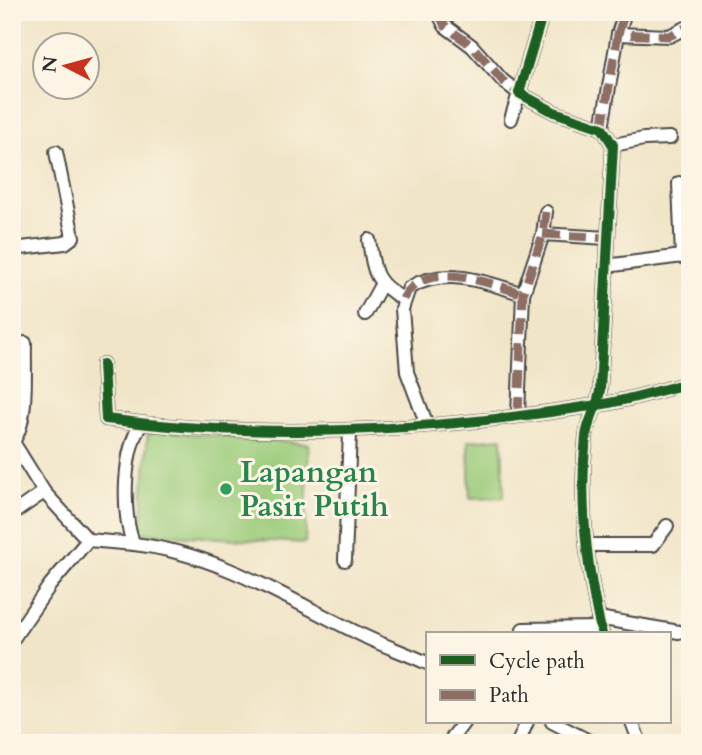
<svg xmlns="http://www.w3.org/2000/svg" width="702" height="755" font-family="Cardo,serif">
<style>
.green{fill:#9ccc7b;stroke:#647c53;stroke-width:2}
.lines{fill:none;stroke-linecap:round;stroke-linejoin:round}
.minor-casing{stroke:#494743;stroke-width:16}
.minor{stroke:#fff;stroke-width:12}
.quiet{stroke:#8d6e63;stroke-width:9;stroke-dasharray:18 9;stroke-linecap:butt}
.cycleway-casing{stroke:#fcf5e5;stroke-width:15}
.cycleway{stroke:#1b5e20;stroke-width:10}
.leisure-dot{fill:#2e9e5b;stroke:#fcf5e5;stroke-width:2.5}
.labels{text-anchor:middle;dominant-baseline:central;stroke-width:6;stroke-linejoin:round;paint-order:stroke}
.leisure-label{font-size:30px;font-weight:bold;fill:#27864d;stroke:#fcf5e5;text-anchor:start}
</style>
<rect width="100%" height="100%" fill="#fcf5e5"/>
<filter id="ink" filterUnits="userSpaceOnUse"><feTurbulence type="fractalNoise" baseFrequency=".0143" numOctaves="2"/><feDisplacementMap in="SourceGraphic" scale="14" xChannelSelector="R" yChannelSelector="G"/><feConvolveMatrix kernelMatrix="1 2 1 2 8 2 1 2 1" color-interpolation-filters="sRGB"/></filter>
<filter id="wash" filterUnits="userSpaceOnUse"><feTurbulence type="fractalNoise" baseFrequency=".00686" numOctaves="4" result="noise"/><feDisplacementMap in="SourceGraphic" scale="28" xChannelSelector="R" yChannelSelector="G"/><feGaussianBlur stdDeviation="1.57" result="paint"/><feColorMatrix in="noise" values="0 0 0 0 0 0 0 0 0 0 0 0 0 0 0 0 0 1.4 0 .05"/><feComposite in="paint" operator="in"/></filter>
<g filter="url(#wash)">
<rect width="100%" height="100%" fill="#f1e5c8"/>
<!-- green -->
<g class="green">
<path d="M148,430L309,444L305,543L141,533Z"/>
<path d="M502,438L504,497L470,498L468,441Z"/>
</g>
</g>
<g filter="url(#ink)">
<g class="lines">
<defs>
<g id="minor">
<path d="M438,12L445,26L472,46L503,81L519,93L511,119"/>
<path d="M543,12L519,93L554,112L602,128L613,145L600,390C598,407 588,420 586,436C579,500 587,571 602,634"/>
<path d="M618,34L625,12"/>
<path d="M602,128L618,34L669,36L690,26"/>
<path d="M613,145L644,139L670,138"/>
<path d="M679,183L682,257"/>
<path d="M543,234L607,238"/>
<path d="M369,240C374,273 374,282 403,299"/>
<path d="M12,249L65,243L73,237L56,152"/>
<path d="M606,266L690,255"/>
<path d="M365,314L381,285"/>
<path d="M103,364L106,419C269,441 435,431 597,405C628,401 659,390 690,383"/>
<path d="M518,415L523,294L543,234L546,212"/>
<path d="M142,424C123,445 121,518 134,544C221,554 290,601 368,638C387,647 408,654 427,663"/>
<path d="M427,425L407,372L402,309L409,288C445,266 486,282 523,294"/>
<path d="M12,442C29,425 24,367 25,343"/>
<path d="M13,442L44,492L88,540L134,544"/>
<path d="M12,514L44,492"/>
<path d="M587,545H653L667,526"/>
<path d="M345,560L350,432"/>
<path d="M598,618L679,632"/>
<path d="M523,629L600,628"/>
<path d="M12,640L50,585L88,540"/>
<path d="M552,722L593,743"/>
<path d="M632,722L640,743"/>
<path d="M452,738L464,722"/>
<path d="M518,743L527,722"/>
</g>
</defs>
<!-- minor casing -->
<use href="#minor" class="minor-casing"/>
<!-- minor -->
<use href="#minor" class="minor"/>
<!-- quiet -->
<g class="quiet">
<path d="M438,12L445,26L472,46L503,81L519,93"/>
<path d="M618,34L625,12"/>
<path d="M602,128L618,34L669,36L690,26"/>
<path d="M543,234L607,238"/>
<path d="M403,299C425,257 489,283 523,294"/>
<path d="M518,415L523,294L543,234L546,212"/>
</g>
<defs>
<g id="cycleway">
<path d="M543,12L519,93L554,112L602,128L613,145L600,390C598,407 588,420 586,436C579,500 587,571 602,634"/>
<path d="M103,364L106,419C269,441 435,431 597,405C628,401 659,390 690,383"/>
</g>
</defs>
<!-- cycleway casing -->
<use href="#cycleway" class="cycleway-casing"/>
<!-- cycleway -->
<use href="#cycleway" class="cycleway"/>
</g>
</g>
<!-- markers -->
<circle class="leisure-dot" cx="226" cy="489" r="7"/>
<g class="labels">
<!-- leisure labels -->
<g class="leisure-label">
<text x="240" y="472">Lapangan<tspan x="240" dy="34">Pasir Putih</tspan></text>
</g>
</g>
<!-- margin -->
<rect width="702" height="755" fill="none" stroke="#fcf5e5" stroke-width="42"/>
<!-- legend -->
<rect x="426" y="632" width="245" height="91" fill="#fcf5e5" stroke="#a8a49b" stroke-width="2"/>
<rect x="440" y="655" width="35" height="10" fill="#1b5e20" stroke="#a8a49b" stroke-width="2"/>
<text x="489" y="668" font-size="21" fill="#2b2b2b">Cycle path</text>
<rect x="440" y="690" width="35" height="10" fill="#8d6e63" stroke="#a8a49b" stroke-width="2"/>
<text x="489" y="702" font-size="21" fill="#2b2b2b">Path</text>
<!-- north arrow -->
<g transform="translate(66 66) rotate(276)"><circle r="33" fill="#fcf5e5" stroke="#a8a49b" stroke-width="2"/>
<path d="M0-5L12 26L0 18L-12 26Z" fill="#c8321e"/>
<text y="-10" font-size="19" font-weight="bold" text-anchor="middle" fill="#2b2b2b">N</text>
</g>
</svg>
